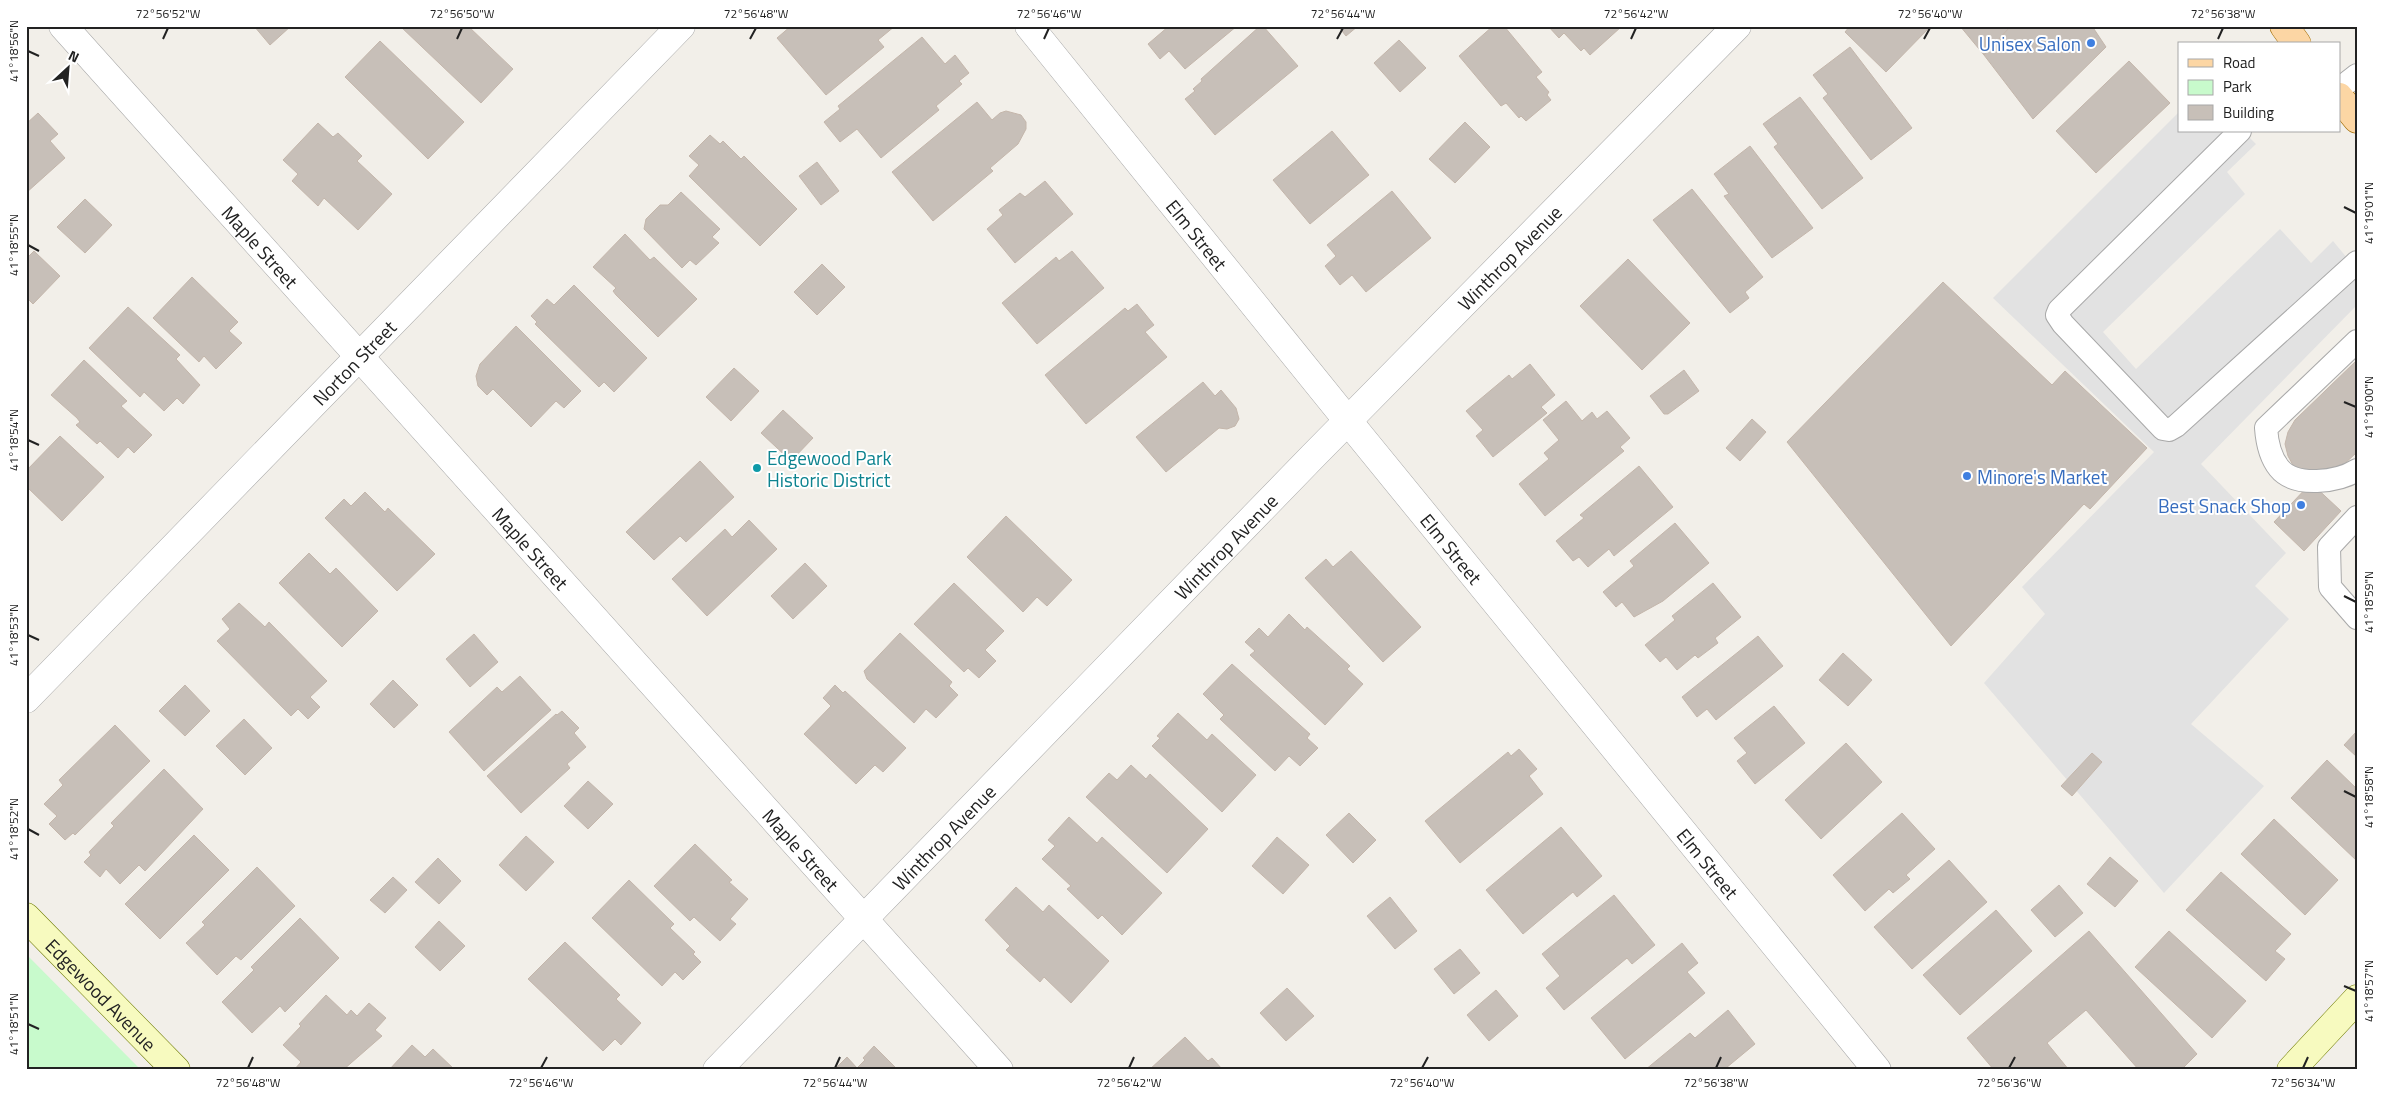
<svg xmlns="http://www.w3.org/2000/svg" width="2383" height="1096" font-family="'Titillium Web',sans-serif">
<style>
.park{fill:#c8facc}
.parking{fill:#e2e2e2}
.building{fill:#c7bfb8;stroke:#c4b6ab}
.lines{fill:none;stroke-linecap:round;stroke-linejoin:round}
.service-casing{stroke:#a9a9a9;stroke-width:24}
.minor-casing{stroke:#a9a9a9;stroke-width:29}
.secondary-casing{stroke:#707d05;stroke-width:29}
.primary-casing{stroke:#a06b00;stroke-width:29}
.service{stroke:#fff;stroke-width:22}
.minor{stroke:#fff;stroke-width:28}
.secondary{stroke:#f7fabf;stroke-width:28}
.primary{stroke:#fcd6a4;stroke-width:28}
.ticks{fill:none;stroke:#222;stroke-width:2}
.shop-dot{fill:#3f7fe0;stroke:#fff;stroke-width:2}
.culture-dot{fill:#0f9aa8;stroke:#fff;stroke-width:2}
.labels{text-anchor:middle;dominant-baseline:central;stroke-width:4;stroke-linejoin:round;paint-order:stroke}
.shop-label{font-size:19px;fill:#366cbe;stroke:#fff;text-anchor:end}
.street-label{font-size:19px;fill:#222;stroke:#fff}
.culture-label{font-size:19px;fill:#0d838f;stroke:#fff;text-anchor:start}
.neatline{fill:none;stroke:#222;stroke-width:2}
.ticks-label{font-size:12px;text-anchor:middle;fill:#222}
</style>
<rect width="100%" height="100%" fill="#f2efe9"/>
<!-- park -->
<path class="park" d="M26,954L141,1070H26Z"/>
<!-- parking -->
<path class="parking" d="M2179,112V131H2243L2256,144L2227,172L2245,194L2103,332L2136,369L2280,229L2311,263L2333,241L2357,270V305L2201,464L2286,553L2255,586L2289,619L2191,724L2264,786L2164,893L1984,683L2045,614L2022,587L2154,452L1993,298Z"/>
<!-- building -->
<g class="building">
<path d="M254,26H291L270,45Z"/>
<path d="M400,26H468L513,69L481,103Z"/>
<path d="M791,26H895L878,40L884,47L826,95L777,38Z"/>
<path d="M1169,26H1237L1185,69L1169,51L1160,59L1148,44Z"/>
<path d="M1260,26H1263L1298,66L1215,135L1185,99L1195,91L1193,89L1202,81L1201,79Z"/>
<path d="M1338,26H1358L1346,36Z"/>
<path d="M1493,26H1504L1542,72L1536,77L1549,92L1547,95L1551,100L1526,121L1521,116L1519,118L1506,103L1501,106L1459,56Z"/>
<path d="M1548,26H1621V27L1590,55L1584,48L1581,51L1564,33L1559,38Z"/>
<path d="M1850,26H1931L1886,72L1845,32Z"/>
<path d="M1960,26H2011L1984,55Z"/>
<path d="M2011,26H2092L2106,47L2033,119L1984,55Z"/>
<path d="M922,37L945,64L955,55L969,73L959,81L962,84L936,106L939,110L881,158L857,129L840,142L824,122L840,109L838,106Z"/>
<path d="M1399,40L1426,68L1400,92L1374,63Z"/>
<path d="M380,41L464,122L428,159L345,77Z"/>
<path d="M1850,47L1912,128L1871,160L1823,98L1828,94L1813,75Z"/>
<path d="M2129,61L2170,103L2096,173L2056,131Z"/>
<path d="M1800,97L1863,178L1822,209L1774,147L1778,144L1763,124Z"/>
<path d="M977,102L992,120L1000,113L1006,111L1021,115L1026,122V129L1018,144L990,168L993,171L933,221L892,172Z"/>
<path d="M38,113L58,134L50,141L65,158L26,193V124Z"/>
<path d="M1465,122L1490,147L1455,183L1429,159Z"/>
<path d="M318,123L333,137L338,133L362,156L357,161L392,194L358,230L324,198L318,206L292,181L298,174L283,160Z"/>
<path d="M1332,131L1369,175L1310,224L1273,180Z"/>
<path d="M710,135L720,144L723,141L741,159L744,156L797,209L760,246L689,176L699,165L689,156Z"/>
<path d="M1750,146L1813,228L1772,258L1724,196L1729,194L1714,174Z"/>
<path d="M817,162L839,191L821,205L799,176Z"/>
<path d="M1045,181L1073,214L1015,263L987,229L1003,215L999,210L1020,193L1025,197Z"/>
<path d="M1692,189L1763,277L1745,292L1749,298L1730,313L1653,220Z"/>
<path d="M1392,191L1431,238L1366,292L1352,275L1340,285L1325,266L1336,256L1327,245Z"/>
<path d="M681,192L720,229L712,237L719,243L696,265L690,260L682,268L644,229L646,219L660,205H668Z"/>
<path d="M85,199L112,225L85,253L57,227Z"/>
<path d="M625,234L650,260L654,257L697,299L658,337L616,295L613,291L616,288L593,267Z"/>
<path d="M34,251L60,276L33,304L26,297V259Z"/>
<path d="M1072,251L1104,288L1037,344L1002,303L1056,257L1059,261Z"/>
<path d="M1628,259L1690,323L1642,370L1580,306Z"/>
<path d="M822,264L845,287L817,315L794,292Z"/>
<path d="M192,277L238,322L229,331L242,343L216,369L204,356L199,362L153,318Z"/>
<path d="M1943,282L2052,385L2065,371L2147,448L2090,509L2084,504L1951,646L1787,442Z"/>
<path d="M574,285L647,358L614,392L604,382L599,387L535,324L537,322L531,316L547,299L554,305Z"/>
<path d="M1137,304L1154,325L1145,332L1167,357L1086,424L1045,375L1125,308L1128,311Z"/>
<path d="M128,307L180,355L176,359L200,385L183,404L177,398L164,411L144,392L140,397L89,348Z"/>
<path d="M516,326L581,391L564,408L556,401L531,427L493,389L487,395L478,386L476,376L480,364Z"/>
<path d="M84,360L127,401L121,406L152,435L134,453L128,447L118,458L100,441L97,444L76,425L80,422L77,418L51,395Z"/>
<path d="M2357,360V452L2337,471L2325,476L2294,467L2288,456L2285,444L2288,432L2295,420Z"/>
<path d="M1530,364L1555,395L1541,407L1547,413L1493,457L1476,436L1483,430L1466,411L1509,375L1512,379Z"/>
<path d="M734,368L759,391L731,421L706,397Z"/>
<path d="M1684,370L1699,391L1668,414H1664L1650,396Z"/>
<path d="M1203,382L1215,396L1221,390L1236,408L1239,419L1235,426L1227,429L1219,428L1166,472L1136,437Z"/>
<path d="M1566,401L1582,421L1592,412L1597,419L1607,411L1630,438L1620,447L1624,451L1545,516L1519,484L1549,459L1544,453L1559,440L1543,420Z"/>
<path d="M783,410L813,438L791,461L761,433Z"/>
<path d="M1752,419L1766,432L1740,461L1726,448Z"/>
<path d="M60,436L104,477L62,521L26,486V471Z"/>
<path d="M700,461L734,497L686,542L680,536L654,560L626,532Z"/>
<path d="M1639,466L1673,507L1614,556L1609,549L1588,567L1579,557L1573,561L1556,541L1584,518L1580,515Z"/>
<path d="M2311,483L2341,511L2304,551L2274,522Z"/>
<path d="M365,492L385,512L388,508L435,554L397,591L325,518L344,499L351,506Z"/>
<path d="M1006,516L1072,580L1047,606L1037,597L1023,612L967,557Z"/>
<path d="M749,520L777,549L707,616L672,579L725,529L732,537Z"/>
<path d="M1675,523L1709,563L1663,601L1634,617L1622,602L1616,607L1603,592L1634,566L1630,561Z"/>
<path d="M1351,551L1421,627L1383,662L1305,578L1326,559L1333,567Z"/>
<path d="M309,553L330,574L336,568L378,611L342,647L279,583Z"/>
<path d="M805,563L827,586L793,619L771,596Z"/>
<path d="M954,583L1004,631L985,650L996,661L979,678L968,668L964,672L914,624Z"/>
<path d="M1713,583L1741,617L1715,638L1718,643L1698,658L1695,655L1677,670L1666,657L1660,662L1645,645L1675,620L1672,616Z"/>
<path d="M239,603L265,627L269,622L327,681L310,697L320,707L308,719L298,709L291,716L217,641L230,629L222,619Z"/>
<path d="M1289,614L1305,630L1307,627L1350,666L1347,669L1363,684L1325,725L1250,655L1255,651L1245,642L1259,628L1268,637Z"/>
<path d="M900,633L952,682L949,686L958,695L936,718L926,709L914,723L867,679L864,671Z"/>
<path d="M474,634L498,662L470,687L446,659Z"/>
<path d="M1758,636L1783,666L1716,720L1707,709L1697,717L1682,697Z"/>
<path d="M1843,653L1872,680L1848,706L1819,680Z"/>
<path d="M1232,664L1310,734L1307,738L1318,748L1300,766L1289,756L1275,771L1220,719L1224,715L1203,694Z"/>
<path d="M520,676L551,710L484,771L449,732L497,687L502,692Z"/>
<path d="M393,680L418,705L394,728L370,704Z"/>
<path d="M185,685L210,711L185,736L159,711Z"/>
<path d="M835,685L843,693L845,691L906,748L883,772L875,765L856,784L804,734L831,706L823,698Z"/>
<path d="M1774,706L1805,743L1755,784L1737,761L1747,753L1734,738Z"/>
<path d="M562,711L579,728L574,733L586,747L567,764L570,768L521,813L487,776L556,714L557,715Z"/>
<path d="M1178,713L1207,740L1212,734L1256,775L1222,812L1152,746L1160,738L1157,736Z"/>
<path d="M244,719L272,748L245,775L216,746Z"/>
<path d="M115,725L150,761L75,835L73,833L65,840L49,824L57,816L44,804L63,785L59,780Z"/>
<path d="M2357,731V757L2344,745Z"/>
<path d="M1846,743L1882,782L1821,839L1785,800Z"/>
<path d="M1519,749L1537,769L1529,776L1543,794L1460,863L1425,821L1508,752L1511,756Z"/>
<path d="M2092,753L2102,762L2072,796L2061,786Z"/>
<path d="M2327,760L2357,789V861L2291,798Z"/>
<path d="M1131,765L1146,779L1150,774L1208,829L1167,873L1086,797L1109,773L1117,780Z"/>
<path d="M164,769L203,809L145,871L139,865L120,884L106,869L100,877L84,862L91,855L89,852L114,826L111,823Z"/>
<path d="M588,781L613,804L588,829L564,806Z"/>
<path d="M1349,813L1376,840L1353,863L1326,835Z"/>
<path d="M1902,813L1935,849L1906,875L1910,879L1893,893L1889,889L1865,911L1833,875Z"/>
<path d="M1069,817L1097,843L1102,837L1162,893L1122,935L1102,915L1098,919L1067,889L1071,886L1042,859L1055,846L1048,840Z"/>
<path d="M2274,819L2338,880L2305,915L2241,854Z"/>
<path d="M1561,827L1602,876L1577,897L1573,892L1523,934L1486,890Z"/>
<path d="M194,835L229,870L160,939L125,904Z"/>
<path d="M526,836L554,862L526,891L499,865Z"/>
<path d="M1277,837L1309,865L1283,894L1252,866Z"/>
<path d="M695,844L732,880L729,882L748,899L730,919L736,924L720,941L694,917L690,921L654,886Z"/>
<path d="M2110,857L2138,881L2115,907L2087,884Z"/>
<path d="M438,858L461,881L439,904L415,882Z"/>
<path d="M1949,860L1987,902L1912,969L1874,927Z"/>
<path d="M257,867L295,906L241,960L236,956L217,975L186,943L205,925L202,922Z"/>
<path d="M2221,872L2291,934L2275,951L2285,959L2266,981L2186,910Z"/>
<path d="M393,877L407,890L385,913L370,900Z"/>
<path d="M629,880L674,924L670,928L695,952L693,954L701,962L683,980L675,972L662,986L592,918Z"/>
<path d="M2059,885L2083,913L2055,937L2031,910Z"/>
<path d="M1016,887L1043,912L1049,905L1109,961L1071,1003L1044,977L1040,982L1006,950L1010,946L985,920Z"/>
<path d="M1614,895L1655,945L1632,964L1627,958L1564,1010L1546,988L1560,976L1542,954Z"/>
<path d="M1390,897L1417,931L1395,949L1367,916Z"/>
<path d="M1996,910L2032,951L1960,1015L1923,975Z"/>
<path d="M300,918L339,958L285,1012L280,1006L252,1033L222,1002L254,970L251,967Z"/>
<path d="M439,921L465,946L440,971L415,947Z"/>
<path d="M2089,931L2197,1054L2181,1070H2139L2086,1010L2047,1043L2069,1070H1994L1967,1038Z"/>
<path d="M2169,931L2246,1001L2212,1038L2135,967Z"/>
<path d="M565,942L620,995L616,999L641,1023L621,1045L615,1039L603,1051L528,979Z"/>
<path d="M1682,943L1698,963L1687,972L1705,993L1625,1059L1591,1018Z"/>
<path d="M1460,949L1480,973L1454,994L1434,969Z"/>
<path d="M1287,988L1314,1016L1286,1041L1260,1013Z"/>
<path d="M1496,990L1518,1016L1489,1041L1467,1015Z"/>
<path d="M326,995L347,1015L351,1010L357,1016L369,1003L386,1018L375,1030L382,1036L343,1070H294L301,1062L283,1045L301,1026L299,1024Z"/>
<path d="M1728,1010L1755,1044L1726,1068L1727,1070H1645L1690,1033L1695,1038Z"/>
<path d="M1185,1037L1208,1061L1212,1058L1222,1069L1149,1070Z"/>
<path d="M412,1045L425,1057L433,1049L455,1070H389Z"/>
<path d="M874,1046L898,1070H834L847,1057L857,1068L865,1060L863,1058Z"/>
</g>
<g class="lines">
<defs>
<g id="service">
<path d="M2339,89L2357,75"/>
<path d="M2240,131L2059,310L2057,315L2063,324L2163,429L2169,430L2176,426L2357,262"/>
<path d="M2357,341L2266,428C2267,442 2270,457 2279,468C2295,488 2338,482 2357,470"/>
<path d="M2357,517L2329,547L2330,587L2357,618"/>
</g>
<g id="minor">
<path id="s1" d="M63,26L999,1070"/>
<path id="s2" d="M1029,26L1348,421L1877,1070"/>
<path id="s3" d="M26,699L681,26"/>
<path id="s4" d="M717,1070L1313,456L1737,26"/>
</g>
<g id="secondary">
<path id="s5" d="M26,917L176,1070"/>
<path d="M2291,1070L2357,999"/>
</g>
<g id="primary">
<path d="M2284,26L2297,44"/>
<path d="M2339,97L2357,119"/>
</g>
</defs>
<!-- service casing -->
<use href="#service" class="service-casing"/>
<!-- minor casing -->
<use href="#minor" class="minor-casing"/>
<!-- secondary casing -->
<use href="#secondary" class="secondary-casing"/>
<!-- primary casing -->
<use href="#primary" class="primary-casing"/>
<!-- service -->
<use href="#service" class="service"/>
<!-- minor -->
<use href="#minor" class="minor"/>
<!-- secondary -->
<use href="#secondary" class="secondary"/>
<!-- primary -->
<use href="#primary" class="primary"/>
</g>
<!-- ticks -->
<path class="ticks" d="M163,39L168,28M457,39L462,28M750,39L756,28M1044,39L1049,28M1337,39L1343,28M1631,39L1636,28M1924,39L1930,28M2218,39L2223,28M28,51L39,56M2344,207L2356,213M28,245L39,251M2344,402L2356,407M28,440L39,445M2344,596L2356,602M28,635L39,640M2344,791L2356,797M28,829L39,835M2344,986L2356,991M28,1024L39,1029M248,1068L253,1057M541,1068L547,1057M835,1068L840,1057M1129,1068L1134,1057M1422,1068L1428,1057M1716,1068L1721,1057M2009,1068L2015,1057M2303,1068L2308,1057"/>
<!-- markers -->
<g class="shop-dot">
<circle cx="2091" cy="43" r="5"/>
<circle cx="1967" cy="476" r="5"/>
<circle cx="2301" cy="505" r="5"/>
</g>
<circle class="culture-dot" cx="757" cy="468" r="5"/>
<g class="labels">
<!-- shop labels -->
<g class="shop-label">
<text x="2081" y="43">Unisex Salon</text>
<text x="1977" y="476" text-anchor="start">Minore's Market</text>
<text x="2291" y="505">Best Snack Shop</text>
</g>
<!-- street labels -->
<g class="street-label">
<text stroke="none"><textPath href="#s2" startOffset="268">Elm Street</textPath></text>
<text stroke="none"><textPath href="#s1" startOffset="296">Maple Street</textPath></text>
<text stroke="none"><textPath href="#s4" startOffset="1135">Winthrop Avenue</textPath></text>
<text stroke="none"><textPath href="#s3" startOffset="470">Norton Street</textPath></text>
<text stroke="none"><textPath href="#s4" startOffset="730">Winthrop Avenue</textPath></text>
<text stroke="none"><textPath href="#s1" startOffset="701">Maple Street</textPath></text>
<text stroke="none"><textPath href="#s2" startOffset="672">Elm Street</textPath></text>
<text stroke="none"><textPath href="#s4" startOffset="325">Winthrop Avenue</textPath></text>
<text stroke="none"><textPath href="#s1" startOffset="1106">Maple Street</textPath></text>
<text stroke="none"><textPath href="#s2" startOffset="1078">Elm Street</textPath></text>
<text stroke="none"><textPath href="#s5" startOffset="108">Edgewood Avenue</textPath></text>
</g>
<!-- culture labels -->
<g class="culture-label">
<text x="767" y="457">Edgewood Park<tspan x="767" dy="22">Historic District</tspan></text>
</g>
</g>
<!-- border -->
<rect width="2383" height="1096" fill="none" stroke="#ffffff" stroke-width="55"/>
<!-- legend -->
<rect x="2178" y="42" width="162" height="90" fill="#ffffff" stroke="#a7a7a7"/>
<rect x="2188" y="59" width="25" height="8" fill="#fcd6a4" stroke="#a7a7a7"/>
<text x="2223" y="68" font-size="15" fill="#222222">Road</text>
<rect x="2188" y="80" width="25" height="15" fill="#c8facc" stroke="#a7a7a7"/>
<text x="2223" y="92" font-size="15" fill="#222222">Park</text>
<rect x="2188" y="105" width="25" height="15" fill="#c7bfb8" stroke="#a7a7a7"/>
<text x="2223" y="118" font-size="15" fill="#222222">Building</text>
<!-- north arrow -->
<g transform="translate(68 68) rotate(26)" stroke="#ffffff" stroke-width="4" paint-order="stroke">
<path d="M0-4L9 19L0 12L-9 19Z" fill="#222222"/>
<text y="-8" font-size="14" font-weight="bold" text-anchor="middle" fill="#222222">N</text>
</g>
<rect x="28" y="28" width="2328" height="1040" class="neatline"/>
<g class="ticks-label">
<text x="168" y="18">72°56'52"W</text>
<text x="462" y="18">72°56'50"W</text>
<text x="756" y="18">72°56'48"W</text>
<text x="1049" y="18">72°56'46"W</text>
<text x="1343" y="18">72°56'44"W</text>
<text x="1636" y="18">72°56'42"W</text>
<text x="1930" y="18">72°56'40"W</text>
<text x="2223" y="18">72°56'38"W</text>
<text transform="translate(14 51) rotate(-90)" y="4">41°18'56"N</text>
<text transform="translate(2369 213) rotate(-90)" y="4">41°19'01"N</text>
<text transform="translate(14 245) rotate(-90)" y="4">41°18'55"N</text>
<text transform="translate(2369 407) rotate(-90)" y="4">41°19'00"N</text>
<text transform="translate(14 440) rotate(-90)" y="4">41°18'54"N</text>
<text transform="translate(2369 602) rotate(-90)" y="4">41°18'59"N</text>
<text transform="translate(14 635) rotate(-90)" y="4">41°18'53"N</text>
<text transform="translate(2369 797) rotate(-90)" y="4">41°18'58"N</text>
<text transform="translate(14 829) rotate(-90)" y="4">41°18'52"N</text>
<text transform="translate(2369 991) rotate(-90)" y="4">41°18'57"N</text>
<text transform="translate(14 1024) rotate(-90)" y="4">41°18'51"N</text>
<text x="248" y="1087">72°56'48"W</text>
<text x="541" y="1087">72°56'46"W</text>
<text x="835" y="1087">72°56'44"W</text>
<text x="1129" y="1087">72°56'42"W</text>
<text x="1422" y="1087">72°56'40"W</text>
<text x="1716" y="1087">72°56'38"W</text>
<text x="2009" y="1087">72°56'36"W</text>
<text x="2303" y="1087">72°56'34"W</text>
</g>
</svg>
